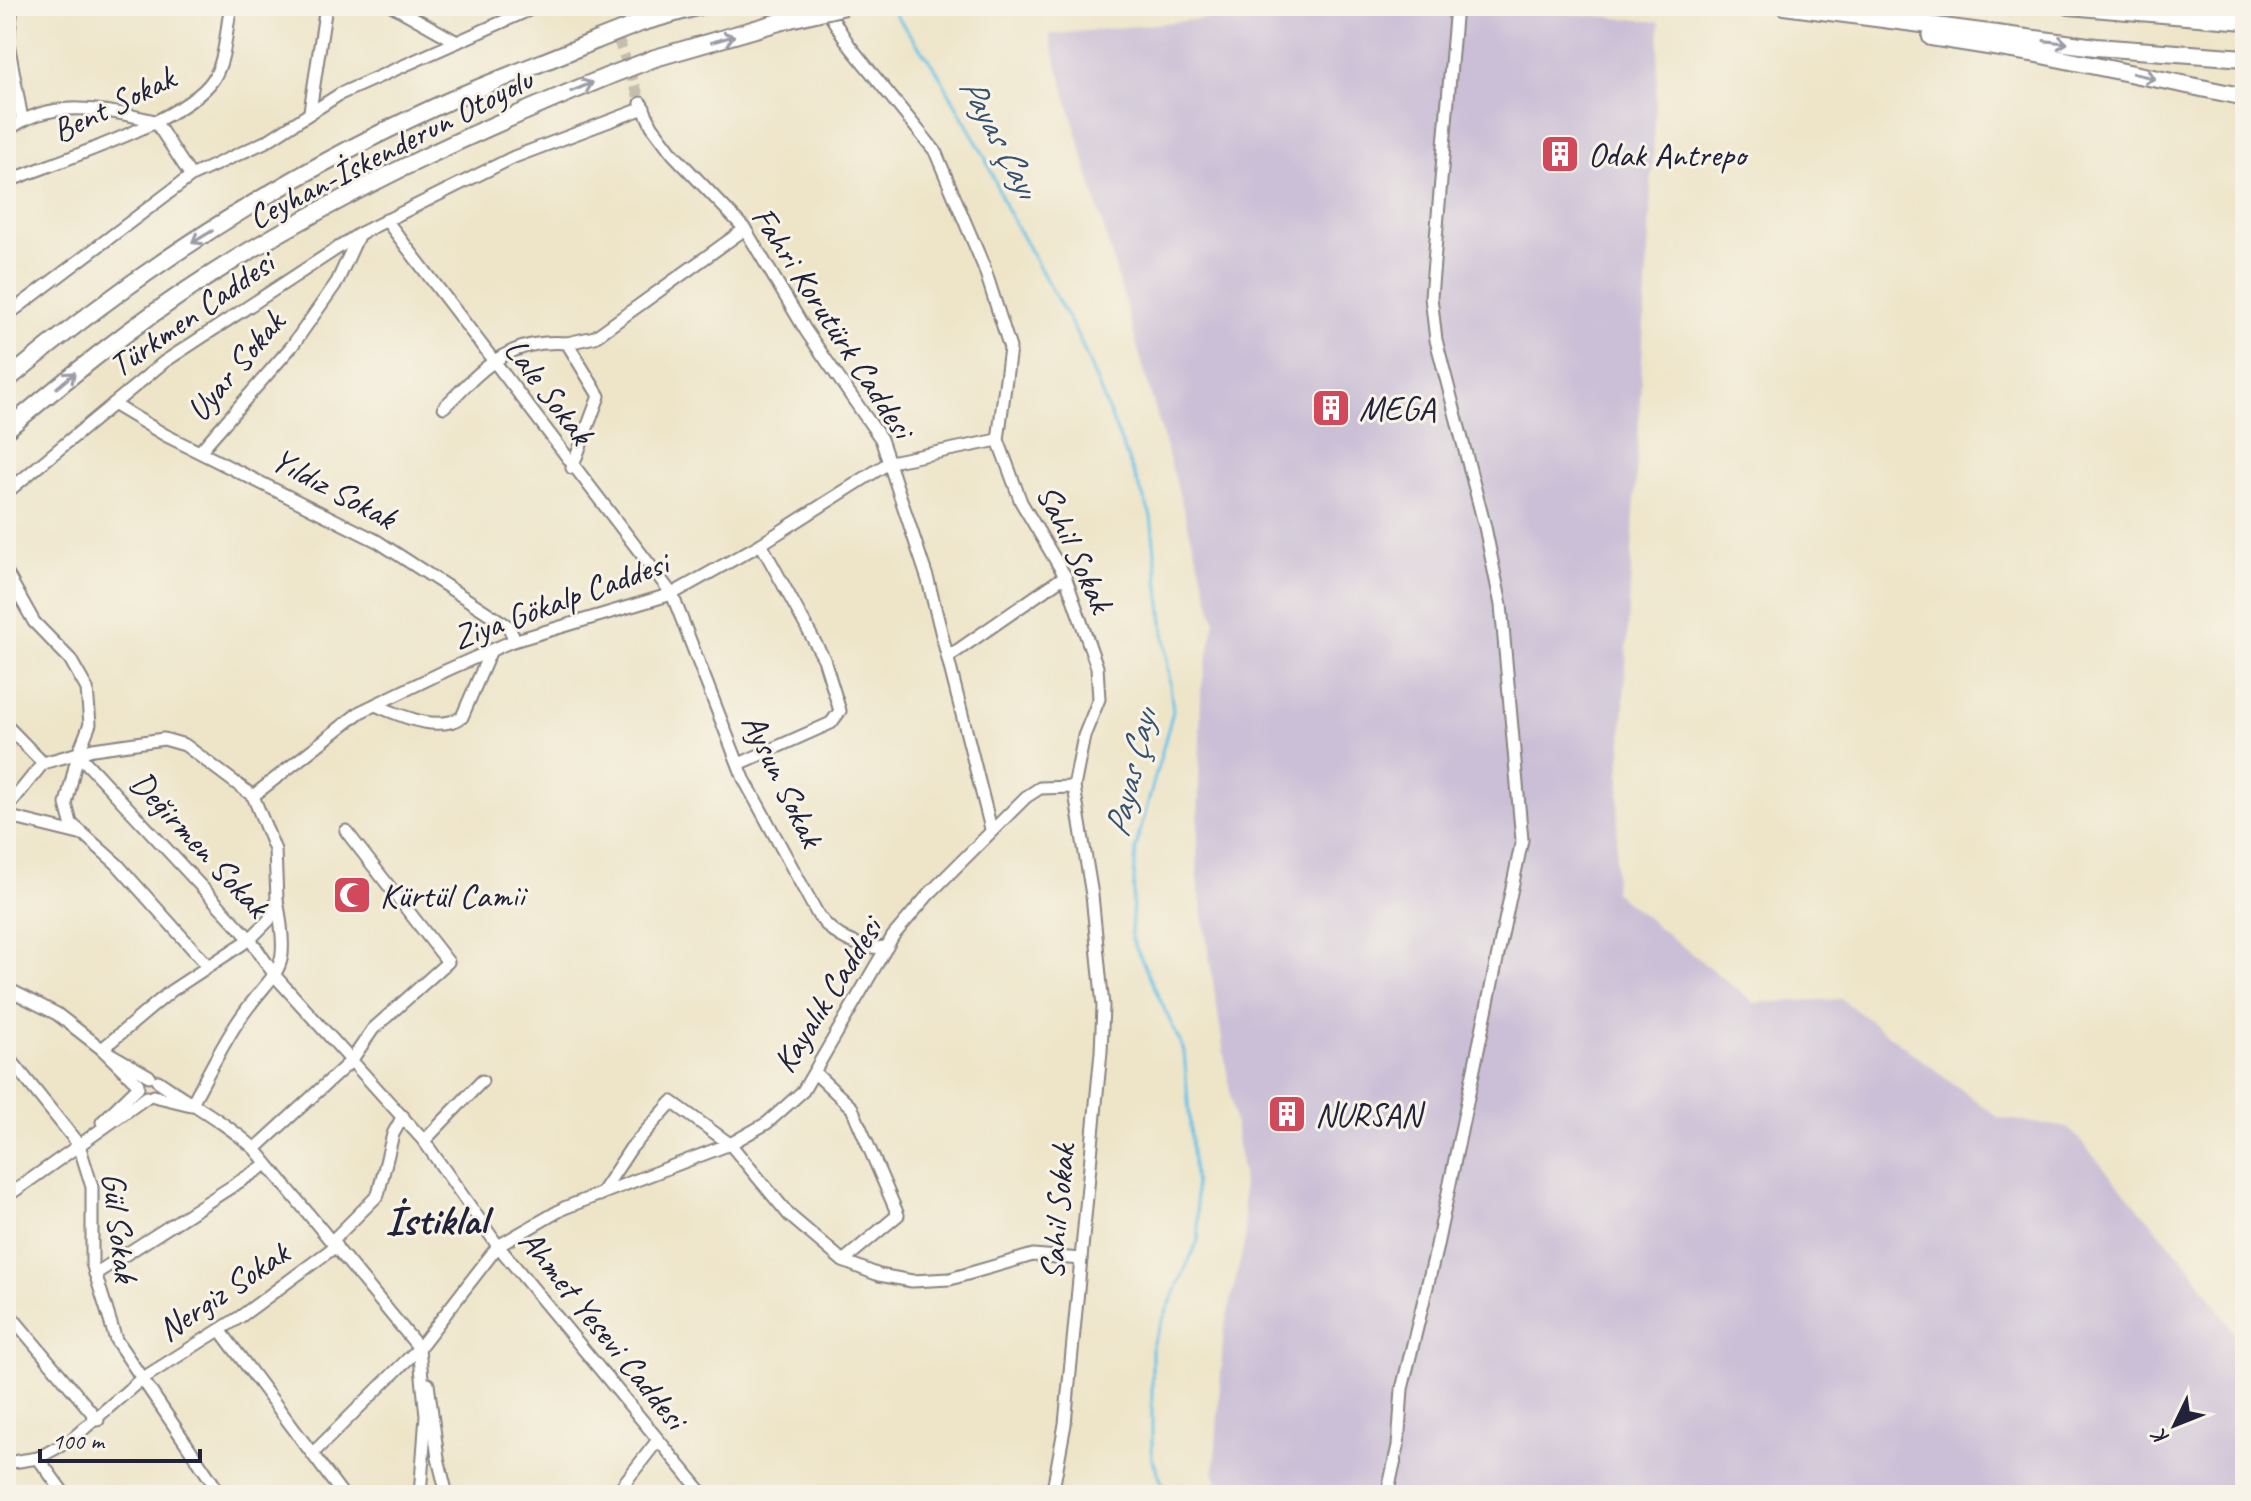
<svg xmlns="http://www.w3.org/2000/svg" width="2251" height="1501" font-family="Caveat,sans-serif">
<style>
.industrial{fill:#cabfd6}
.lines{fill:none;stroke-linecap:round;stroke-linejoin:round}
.stream{stroke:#69c2e6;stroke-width:3}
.minor-tunnel{stroke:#c5bead;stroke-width:11;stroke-dasharray:11 5.5;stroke-linecap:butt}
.minor-casing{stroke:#888482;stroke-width:15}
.highway-casing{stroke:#888482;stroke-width:20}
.minor{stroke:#fff;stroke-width:11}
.highway{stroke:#fff;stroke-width:16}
.highway-bridge-casing{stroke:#888482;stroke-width:20;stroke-linecap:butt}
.highway-bridge{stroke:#fff;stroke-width:16}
.oneway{stroke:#9c9ca7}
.labels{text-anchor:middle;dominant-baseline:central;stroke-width:6;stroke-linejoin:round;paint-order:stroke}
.street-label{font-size:34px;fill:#22223b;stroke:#f7f3e8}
.poi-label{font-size:34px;fill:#22223b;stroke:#f7f3e8;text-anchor:start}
.water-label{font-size:36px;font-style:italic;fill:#37526e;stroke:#f7f3e8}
.district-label{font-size:42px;font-weight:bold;fill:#22223b;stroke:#f7f3e8}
</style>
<rect width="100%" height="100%" fill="#f7f3e8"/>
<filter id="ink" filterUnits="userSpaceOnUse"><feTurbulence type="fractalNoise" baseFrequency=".0125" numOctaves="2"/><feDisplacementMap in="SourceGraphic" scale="16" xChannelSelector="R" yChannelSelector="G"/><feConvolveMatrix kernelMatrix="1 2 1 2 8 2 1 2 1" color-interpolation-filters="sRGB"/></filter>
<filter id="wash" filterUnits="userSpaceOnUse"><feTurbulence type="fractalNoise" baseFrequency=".006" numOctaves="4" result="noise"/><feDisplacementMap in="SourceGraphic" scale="32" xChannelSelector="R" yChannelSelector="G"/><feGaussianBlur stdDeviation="1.8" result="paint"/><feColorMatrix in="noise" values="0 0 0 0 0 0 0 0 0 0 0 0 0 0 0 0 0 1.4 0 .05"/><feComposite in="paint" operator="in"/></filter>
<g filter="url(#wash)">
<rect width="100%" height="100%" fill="#eee5c9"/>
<!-- industrial -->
<path class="industrial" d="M1327,6H1492L1660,22L1614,892L1754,1003L1841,999L1999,1118L2069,1128L2190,1267L2245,1348V1495H1223L1214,1472L1224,1330L1245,1240L1242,1171L1197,876L1201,690L1215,620L1049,35Z"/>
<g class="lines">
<!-- stream -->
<path class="stream" d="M889,6L937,71L985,157L1006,208L1079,338L1151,516L1173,711L1136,847L1131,937L1184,1051L1199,1238L1152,1344V1458L1167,1495"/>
</g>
</g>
<g filter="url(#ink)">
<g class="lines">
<!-- minor-tunnel -->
<path class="minor-tunnel" d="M607,8L641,103"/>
<defs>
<g id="minor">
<path d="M12,6L8,43L22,119"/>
<path d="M393,6L457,42"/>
<path d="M606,6L607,8"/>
<path d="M825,7L849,45L935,151L984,267L1010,348L998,440L1021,502L1065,576L1097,667L1099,699L1084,736L1074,787L1092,895L1103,1006L1101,1052L1065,1424L1052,1495"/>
<path d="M641,103L652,126L673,154L745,229L806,331L881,439L928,580L991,829"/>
<path d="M310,111L326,6"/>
<path d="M6,132C48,97 106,109 155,121L191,176L267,141L340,94L538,6"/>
<path d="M6,182C55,162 188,121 214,78C226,59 226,28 231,6"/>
<path d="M386,220L672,594L744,779L818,915C834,937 860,950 887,947"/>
<path d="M6,316L191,176"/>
<path d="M567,343L595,337L745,229"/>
<path d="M113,404L165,435L377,541L508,626L515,640"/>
<path d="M444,407C483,369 508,338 567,343L599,396L572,468"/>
<path d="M201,450L292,346L337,282L359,234"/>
<path d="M6,493L164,362L359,234L514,157L644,108"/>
<path d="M6,572L34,622L70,659L87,689L90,724L78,754L66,804L71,823L117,864L208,966"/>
<path d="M948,657L1065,576"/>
<path d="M375,705C400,715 436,733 462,717L491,650"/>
<path d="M6,725L43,763"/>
<path d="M78,754L250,939L276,977L424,1141L498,1246L704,1495"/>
<path d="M739,764L831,723L840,711L824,659L761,544"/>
<path d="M253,796L360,712L445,671L510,642L672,594L761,544L890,462L998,440"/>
<path d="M6,809L43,763L93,749L164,739L185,745L253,796L275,850L277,899L269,920L250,939L171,991L102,1049L138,1084"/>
<path d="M6,816L79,834"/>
<path d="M6,988L57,1014L102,1049L149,1076"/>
<path d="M6,1054L79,1145L92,1187V1263L116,1340L221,1495"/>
<path d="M815,1073L852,1108L898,1215L843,1261"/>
<path d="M158,1081C191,1104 225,1122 255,1149L419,1348L426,1416L420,1495"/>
<path d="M154,1096L191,1105C206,1078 220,1049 237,1023C276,964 292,980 277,900"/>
<path d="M102,1122L138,1087"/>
<path d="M424,1141L482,1081"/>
<path d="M255,1149L351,1061L373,1029L448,962L346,831"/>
<path d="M600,1195L631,1148L672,1102L730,1144L789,1215L843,1261L879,1275L912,1281L950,1279L1033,1255L1081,1259"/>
<path d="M6,1197L147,1097"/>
<path d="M332,1241L378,1195L393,1134L403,1116"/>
<path d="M95,1274L267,1164"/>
<path d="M6,1310L98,1420"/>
<path d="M220,1330L343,1495"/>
<path d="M428,1384L438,1458L447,1495"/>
<path d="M313,1453L419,1348L498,1246L564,1208L730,1144L767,1123L803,1091L893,936L928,895L1026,797L1040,788L1074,787"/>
<path d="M38,1458L65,1495"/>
<path d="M6,1463L38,1458L71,1440L140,1380L240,1317L336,1246"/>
<path d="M615,1495L658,1440"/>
<path d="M1387,1495L1398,1446L1402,1389L1436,1250L1522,840L1501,605L1485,527L1436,340L1431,297L1456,6"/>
</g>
<g id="highway">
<path d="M1784,6L2096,47L2245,58"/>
<path d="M2069,6L2245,21"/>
<path d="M643,22L700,6"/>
<path d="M1931,37L2032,53L2245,97"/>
<path d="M655,58L790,19"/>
<path d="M6,381C143,266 298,167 462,95C506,76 552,59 597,40"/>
<path d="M6,430C69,377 134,324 204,279C333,196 470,133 611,75"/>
</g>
</defs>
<!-- minor casing -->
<use href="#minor" class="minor-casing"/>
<!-- highway casing -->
<use href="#highway" class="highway-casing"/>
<!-- minor -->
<use href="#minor" class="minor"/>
<!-- highway -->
<use href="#highway" class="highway"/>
<defs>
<g id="highway-bridge">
<path d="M790,19L845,6"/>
<path d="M597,40L643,22"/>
<path d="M611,75L655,58"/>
</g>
</defs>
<!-- highway-bridge casing -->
<use href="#highway-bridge" class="highway-bridge-casing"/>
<!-- highway-bridge -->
<use href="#highway-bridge" class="highway-bridge"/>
</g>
<!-- one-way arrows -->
<defs><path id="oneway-shaft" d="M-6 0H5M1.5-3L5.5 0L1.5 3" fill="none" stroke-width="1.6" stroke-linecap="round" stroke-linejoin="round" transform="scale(2)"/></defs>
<g class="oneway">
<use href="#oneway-shaft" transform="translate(723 39) rotate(-16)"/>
<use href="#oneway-shaft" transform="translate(2056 42) rotate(7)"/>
<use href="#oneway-shaft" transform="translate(2144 76) rotate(13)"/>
<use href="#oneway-shaft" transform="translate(582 87) rotate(-22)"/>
<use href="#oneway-shaft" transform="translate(202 237) rotate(149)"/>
<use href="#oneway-shaft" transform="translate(66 380) rotate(-40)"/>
</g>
</g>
<!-- icons -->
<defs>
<symbol id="building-square" viewBox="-11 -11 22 22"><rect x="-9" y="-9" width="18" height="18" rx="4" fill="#d1495b" stroke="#f7f3e8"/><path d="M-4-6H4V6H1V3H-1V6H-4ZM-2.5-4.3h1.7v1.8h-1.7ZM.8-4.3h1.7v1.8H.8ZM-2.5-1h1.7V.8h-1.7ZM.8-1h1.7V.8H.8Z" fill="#fff"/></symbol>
<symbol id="mosque-square" viewBox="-11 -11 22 22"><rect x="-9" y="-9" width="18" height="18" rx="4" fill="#d1495b" stroke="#f7f3e8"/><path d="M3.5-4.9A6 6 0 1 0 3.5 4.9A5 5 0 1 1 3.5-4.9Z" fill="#fff"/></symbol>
</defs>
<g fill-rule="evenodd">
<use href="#building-square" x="1538" y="132" width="44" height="44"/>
<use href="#building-square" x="1309" y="386" width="44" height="44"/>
<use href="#mosque-square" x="330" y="873" width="44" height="44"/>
<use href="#building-square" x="1265" y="1092" width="44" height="44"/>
</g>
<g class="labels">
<!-- street labels -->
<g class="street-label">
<text transform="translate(113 104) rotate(-26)">Bent Sokak</text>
<text transform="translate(390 148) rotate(-27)">Ceyhan-İskenderun Otoyolu</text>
<text transform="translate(191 314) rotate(-35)">Türkmen Caddesi</text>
<text transform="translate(833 322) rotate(57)">Fahri Korutürk Caddesi</text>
<text transform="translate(235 366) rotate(-50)">Uyar Sokak</text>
<text transform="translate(549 391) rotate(53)">Lale Sokak</text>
<text transform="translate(334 488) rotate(28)">Yıldız Sokak</text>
<text transform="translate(1075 548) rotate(65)">Sahil Sokak</text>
<text transform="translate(560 600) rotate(-20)">Ziya Gökalp Caddesi</text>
<text transform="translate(783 780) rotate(64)">Aysun Sokak</text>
<text transform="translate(200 844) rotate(47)">Değirmen Sokak</text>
<text transform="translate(827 995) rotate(-58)">Kayalık Caddesi</text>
<text transform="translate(1057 1212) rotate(-85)">Sahil Sokak</text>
<text transform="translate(120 1227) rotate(83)">Gül Sokak</text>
<text transform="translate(223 1291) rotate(-34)">Nergiz Sokak</text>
<text transform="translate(603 1329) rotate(51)">Ahmet Yesevi Caddesi</text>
</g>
<!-- poi labels -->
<g class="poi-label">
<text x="1588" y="154">Odak Antrepo</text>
<text x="1359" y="408">MEGA</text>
<text x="380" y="895">Kürtül Camii</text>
<text x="1315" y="1114">NURSAN</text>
</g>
<!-- water labels -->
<g class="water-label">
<text transform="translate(1000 137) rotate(62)">Payas Çayı</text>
<text transform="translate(1130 773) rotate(-77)">Payas Çayı</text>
</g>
<!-- district labels -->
<g class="district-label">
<text x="436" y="1220">İstiklal</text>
</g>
</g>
<!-- margin -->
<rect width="2251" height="1501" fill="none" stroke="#f7f3e8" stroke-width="32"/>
<!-- north arrow -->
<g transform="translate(2175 1425) rotate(227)" stroke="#f7f3e8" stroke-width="6" paint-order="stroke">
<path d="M0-6L14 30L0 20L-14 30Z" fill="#22223b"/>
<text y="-12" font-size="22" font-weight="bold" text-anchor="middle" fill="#22223b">K</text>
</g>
<!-- scale -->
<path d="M40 1449v12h160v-12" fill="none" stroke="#22223b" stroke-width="4"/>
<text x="52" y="1449" font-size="24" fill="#22223b" stroke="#f7f3e8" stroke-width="6" paint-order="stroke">100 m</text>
</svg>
